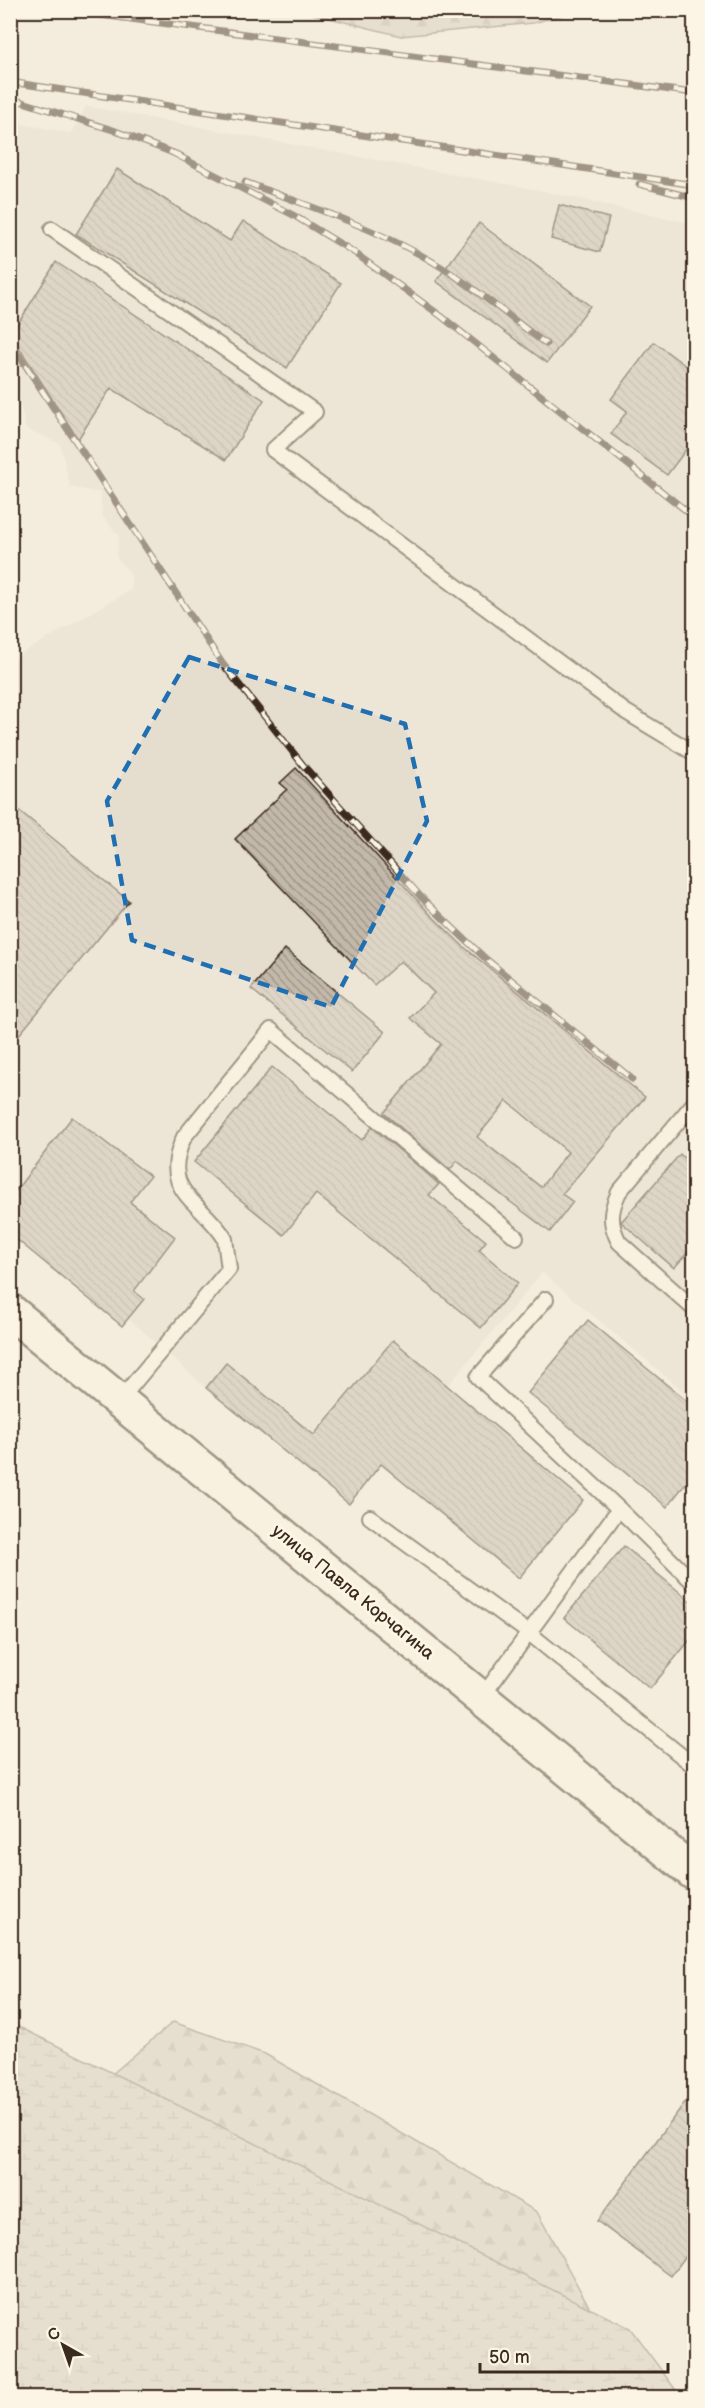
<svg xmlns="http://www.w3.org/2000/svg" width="705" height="2408" font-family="'Balsamiq Sans',sans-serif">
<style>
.built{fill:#e5ddce}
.forest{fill:url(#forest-firs);stroke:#887c6e;stroke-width:1.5}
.wetland{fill:url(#wetland-marsh);stroke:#887c6e;stroke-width:1.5}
.building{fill:url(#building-back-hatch);stroke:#3b2a1e;stroke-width:1.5;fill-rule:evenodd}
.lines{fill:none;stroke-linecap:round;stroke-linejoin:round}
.service-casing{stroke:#3b2a1e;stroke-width:18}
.secondary-casing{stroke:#3b2a1e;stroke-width:38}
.service{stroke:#fcf5e5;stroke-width:14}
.secondary{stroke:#fcf5e5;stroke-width:33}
.rail-casing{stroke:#3b2a1e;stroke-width:7}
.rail{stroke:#fcf5e5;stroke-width:4.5;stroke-dasharray:14;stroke-linecap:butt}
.marked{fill:none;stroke:#1f6fb2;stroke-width:4.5;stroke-dasharray:12 8;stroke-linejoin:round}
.labels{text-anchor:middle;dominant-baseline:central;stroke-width:6;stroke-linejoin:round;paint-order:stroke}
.street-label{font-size:18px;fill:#3b2a1e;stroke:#fcf5e5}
</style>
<defs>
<pattern id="forest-firs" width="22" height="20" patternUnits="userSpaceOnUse" patternTransform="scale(1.5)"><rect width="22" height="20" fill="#d6cdbd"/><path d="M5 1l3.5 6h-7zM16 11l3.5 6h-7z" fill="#b9b0a2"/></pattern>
<pattern id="wetland-marsh" width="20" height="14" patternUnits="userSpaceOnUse" patternTransform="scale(1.5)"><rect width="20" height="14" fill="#d6cdbd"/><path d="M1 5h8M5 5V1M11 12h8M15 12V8" fill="none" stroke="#b9b0a2"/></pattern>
<pattern id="building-back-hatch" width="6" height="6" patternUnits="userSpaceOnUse" patternTransform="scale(1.5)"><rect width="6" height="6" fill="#c3b9aa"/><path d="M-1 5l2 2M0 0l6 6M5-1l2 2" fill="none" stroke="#a0978a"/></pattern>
</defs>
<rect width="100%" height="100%" fill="#f4eddd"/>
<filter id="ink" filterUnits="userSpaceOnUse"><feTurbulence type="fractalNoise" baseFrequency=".0167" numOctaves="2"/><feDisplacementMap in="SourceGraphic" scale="12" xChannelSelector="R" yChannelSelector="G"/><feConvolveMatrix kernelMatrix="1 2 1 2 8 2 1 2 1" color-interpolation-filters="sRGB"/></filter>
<g filter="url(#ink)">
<!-- built -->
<path class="built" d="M86,106L544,191L694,224V1400L542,1273L349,1504L206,1388L129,1319L123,1326L11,1234L10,665L22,653L132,589L130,573L116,557L119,536L102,516L100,493L70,487L60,444L26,429L18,396L11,394V122L71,133Z"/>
<!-- forest -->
<g class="forest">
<path d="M301,11H578L533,23L401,36Z"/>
<path d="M173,2022L265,2054L537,2212L629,2379L11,2397L10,2132L104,2081Z"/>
</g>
<!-- wetland -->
<path class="wetland" d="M11,2023L630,2328L681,2397H11Z"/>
<!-- building -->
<g class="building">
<path d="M117,169L230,241L243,221L341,283L287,368L76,234Z"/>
<path d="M559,205L609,218L600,252L551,239Z"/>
<path d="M479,223L590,306L547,363L436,281Z"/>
<path d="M56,262L264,400L226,460L111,388L78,439L11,335Z"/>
<path d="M654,342L694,372V439L667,475L611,434L627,411L611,399Z"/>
<path d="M296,768L430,914L464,947L645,1097L562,1194L573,1202L550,1232L457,1161L450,1170L384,1113L441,1044L410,1018L434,993L401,961L374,985L235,839L287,789L280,783ZM507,1101L568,1152L541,1187L477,1137Z"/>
<path d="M10,803L129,901L10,1046Z"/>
<path d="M285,949L385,1032L352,1072L251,989Z"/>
<path d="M272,1067L362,1140L372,1127L439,1184L429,1195L486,1241L479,1250L518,1283L481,1328L316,1194L284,1235L194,1162Z"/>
<path d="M72,1117L150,1176L130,1202L175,1237L134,1291L144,1299L122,1326L10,1234V1198Z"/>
<path d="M680,1154L694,1167V1245L674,1268L621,1222Z"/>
<path d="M588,1320L694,1407V1473L667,1507L528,1393Z"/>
<path d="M393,1340L583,1500L519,1578L381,1464L349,1504L206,1388L226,1363L314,1435Z"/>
<path d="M624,1546L694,1604V1635L650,1689L564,1618Z"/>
<path d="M694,2090V2245L671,2276L597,2221Z"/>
</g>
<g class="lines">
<defs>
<g id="service">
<path d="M52,229L315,412L273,450L626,712L694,753"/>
<path d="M694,1103L619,1192C610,1211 609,1223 619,1242L694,1309"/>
<path d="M119,1401L229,1269L225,1239L222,1234C196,1198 160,1190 184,1137L271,1030L516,1237"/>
<path d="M619,1509L694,1583"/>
<path d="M370,1517L529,1633L694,1766"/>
<path d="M482,1697L619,1509L478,1377L546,1299"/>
</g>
<path id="secondary" d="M10,1311L694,1873"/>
</defs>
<!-- service casing -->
<use href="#service" class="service-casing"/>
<!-- secondary casing -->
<use href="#secondary" class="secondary-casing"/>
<!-- service -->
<use href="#service" class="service"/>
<!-- secondary -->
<use href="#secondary" class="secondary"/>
<defs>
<g id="rail">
<path d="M62,10L694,93"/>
<path d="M10,82L694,185"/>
<path d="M10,98L113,130L181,156"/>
<path d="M173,153L293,215L352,251L441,316L694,517"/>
<path d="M245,182C303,204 364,224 419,254C464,278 505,314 546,344"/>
<path d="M639,184L694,198"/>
<path d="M10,342L222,663L303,765L421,897L454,929L486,959L632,1079"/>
</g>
</defs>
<!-- rail casing -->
<use href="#rail" class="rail-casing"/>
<!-- rail -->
<use href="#rail" class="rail"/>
</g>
</g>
<!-- marked area -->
<path d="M0 0H705V2408H0ZM189,657L405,724L427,821L331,1007L132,940L107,801Z" fill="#f4eddd" fill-opacity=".55" fill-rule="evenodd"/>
<path class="marked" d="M189,657L405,724L427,821L331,1007L132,940L107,801Z"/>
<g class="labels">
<!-- street labels -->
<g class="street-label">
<text transform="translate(353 1592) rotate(39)">улица Павла Корчагина</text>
</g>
</g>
<!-- margin -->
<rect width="705" height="2408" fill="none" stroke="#fcf5e5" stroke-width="36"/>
<rect x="18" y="18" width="669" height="2372" fill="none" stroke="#3b2a1e" stroke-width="2" filter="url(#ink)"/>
<!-- north arrow -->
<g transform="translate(63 2345) rotate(320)" stroke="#fcf5e5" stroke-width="4.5" paint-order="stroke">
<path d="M0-4.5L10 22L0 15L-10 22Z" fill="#3b2a1e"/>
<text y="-9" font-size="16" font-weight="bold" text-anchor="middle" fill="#3b2a1e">С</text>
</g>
<!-- scale -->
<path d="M480 2363v9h188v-9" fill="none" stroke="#3b2a1e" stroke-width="3"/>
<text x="489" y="2363" font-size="18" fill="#3b2a1e" stroke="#fcf5e5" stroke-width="4.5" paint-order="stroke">50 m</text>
</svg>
